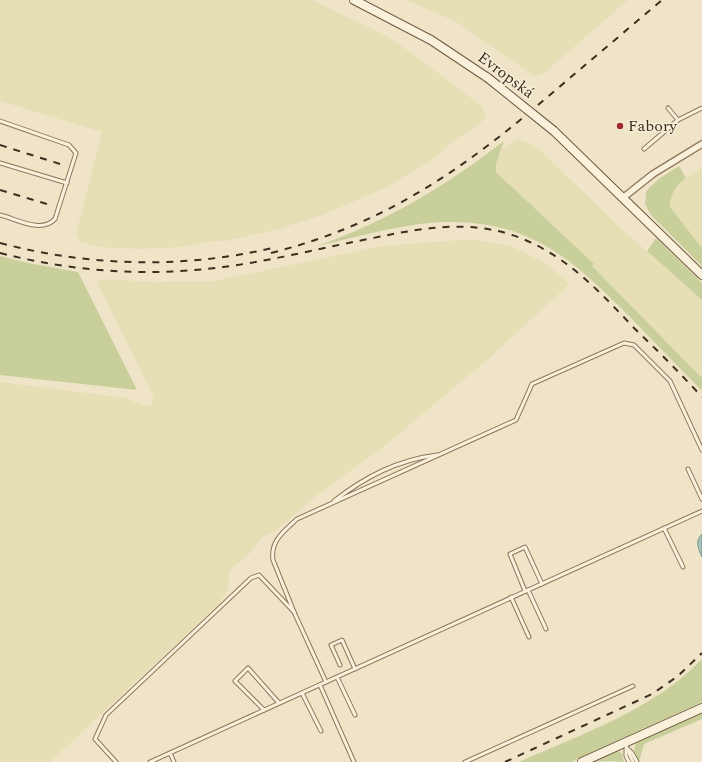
<svg xmlns="http://www.w3.org/2000/svg" width="702" height="762" font-family="Spectral,serif">
<style>
.farmland{fill:#e6deb5}
.green{fill:#c9cf9b}
.water{fill:#a9c4bc;stroke:#6f938a}
.lines{fill:none;stroke-linecap:round;stroke-linejoin:round}
.lane-casing{stroke:#8d765c;stroke-width:5}
.street-casing{stroke:#8d765c;stroke-width:8}
.secondary-casing{stroke:#6f573f;stroke-width:10}
.lane{stroke:#faf1dc;stroke-width:3}
.street{stroke:#faf1dc;stroke-width:5.5}
.secondary{stroke:#faf1dc;stroke-width:8}
.rail{stroke:#3d2e20;stroke-width:2;stroke-dasharray:7 7;stroke-linecap:butt}
.secondary-bridge-casing{stroke:#6f573f;stroke-width:10;stroke-linecap:butt}
.secondary-bridge{stroke:#faf1dc;stroke-width:8}
.poi-dot{fill:#9e2a2b;stroke:#f7eed8;stroke-width:1.5}
.labels{text-anchor:middle;dominant-baseline:central;stroke-width:3;stroke-linejoin:round;paint-order:stroke}
.street-label{font-size:16px;fill:#3d2e20;stroke:#f7eed8}
.poi-label{font-size:16px;fill:#3d2e20;stroke:#f7eed8;text-anchor:start}
</style>
<rect width="100%" height="100%" fill="#f0e4c8"/>
<!-- farmland -->
<g class="farmland">
<path d="M0,0H312L385,35L413,54L474,100L481,106L486,117L478,125L452,142L435,158L387,187L325,214L279,229L226,241H212L184,247L140,249L98,247L80,242L76,234L102,132L0,101Z"/>
<path d="M406,0H628L544,73L534,76L455,21Z"/>
<path d="M517,139L532,144L545,155L627,234L702,300V378L592,266L593,264L496,172V164L503,148Z"/>
<path d="M702,167V248L670,207L671,196L673,190L684,180Z"/>
<path d="M459,240H477L511,246L547,264L570,284L487,360L387,444L315,497L277,530L261,538L249,554L229,571L228,589L220,603L50,762H0V382L126,398L145,406L152,404L153,396L98,284L97,281L101,279L154,282L214,281L382,246Z"/>
</g>
<!-- green -->
<g class="green">
<path d="M504,141L496,164V172L594,264L592,266L702,378V391C679,367 655,343 632,319C575,262 532,220 445,222C404,223 358,237 317,246C388,221 444,187 504,141Z"/>
<path d="M679,166L686,178C676,185 670,194 670,207L702,248V266L651,215L645,204L646,192L649,188L660,178Z"/>
<path d="M656,238L702,283V300L647,251Z"/>
<path d="M0,256L28,263L78,272L137,390L0,375Z"/>
<path d="M702,659V702L571,762H519C581,734 654,710 702,659Z"/>
<path d="M702,713V719L644,744L639,762L634,750L636,742Z"/>
<path d="M618,751L622,753L624,762L609,761L593,762Z"/>
</g>
<!-- water -->
<path class="water" d="M702,534V557C698,548 695,541 702,534Z"/>
<g class="lines">
<defs>
<g id="lane">
<path d="M668,108L678,120"/>
<path d="M0,121L69,145L76,153L55,219C41,234 17,219 0,215"/>
<path d="M644,149L678,120L702,108"/>
<path d="M0,163L67,183"/>
<path d="M688,469L702,499"/>
<path d="M334,501C365,477 397,460 437,455"/>
<path d="M664,528L683,567"/>
<path d="M528,590L546,629"/>
<path d="M525,591L510,554L525,547L542,584"/>
<path d="M511,597L529,637"/>
<path d="M294,612L273,560C270,541 284,531 297,519L516,420L532,384L624,343L634,345L670,381L702,450"/>
<path d="M340,665L331,645L342,640L355,669"/>
<path d="M337,677L355,715"/>
<path d="M320,685L354,762"/>
<path d="M302,693L321,731"/>
<path d="M264,710L235,681L248,668L279,703"/>
<path d="M625,744L633,762"/>
<path d="M627,748L632,753L637,762"/>
<path d="M626,749V756L629,762"/>
<path d="M170,753L174,762"/>
<path d="M116,762L95,739L106,715L251,578L259,575L294,612L326,682"/>
<path d="M150,762L702,511"/>
<path d="M465,762L633,686"/>
</g>
<path id="street" d="M624,197L653,174L702,144"/>
<g id="secondary">
<path d="M354,0L431,40L488,78"/>
<path d="M554,131L702,275"/>
<path d="M582,762L702,708"/>
</g>
</defs>
<!-- lane casing -->
<use href="#lane" class="lane-casing"/>
<!-- street casing -->
<use href="#street" class="street-casing"/>
<!-- secondary casing -->
<use href="#secondary" class="secondary-casing"/>
<!-- lane -->
<use href="#lane" class="lane"/>
<!-- street -->
<use href="#street" class="street"/>
<!-- secondary -->
<use href="#secondary" class="secondary"/>
<!-- rail -->
<g class="rail">
<path d="M538,105L662,0"/>
<path d="M0,145L60,164"/>
<path d="M0,190L47,204"/>
<path d="M0,243C92,267 184,269 277,247"/>
<path d="M0,253C74,272 147,277 223,267C270,261 317,249 363,240C418,229 469,217 523,239C569,258 601,293 634,328C657,350 680,373 702,397"/>
<path d="M271,253C373,227 445,182 525,116"/>
<path d="M505,762L652,694L678,676L702,653"/>
</g>
<defs>
<path id="secondary-bridge" d="M488,78L554,131"/>
</defs>
<!-- secondary-bridge casing -->
<use href="#secondary-bridge" class="secondary-bridge-casing"/>
<!-- secondary-bridge -->
<use href="#secondary-bridge" class="secondary-bridge"/>
</g>
<!-- markers -->
<circle class="poi-dot" cx="620" cy="126" r="4"/>
<g class="labels">
<!-- street labels -->
<g class="street-label">
<text transform="translate(506 75) rotate(37)">Evropská</text>
</g>
<!-- poi labels -->
<g class="poi-label">
<text x="628" y="126">Fabory</text>
</g>
</g>
</svg>
